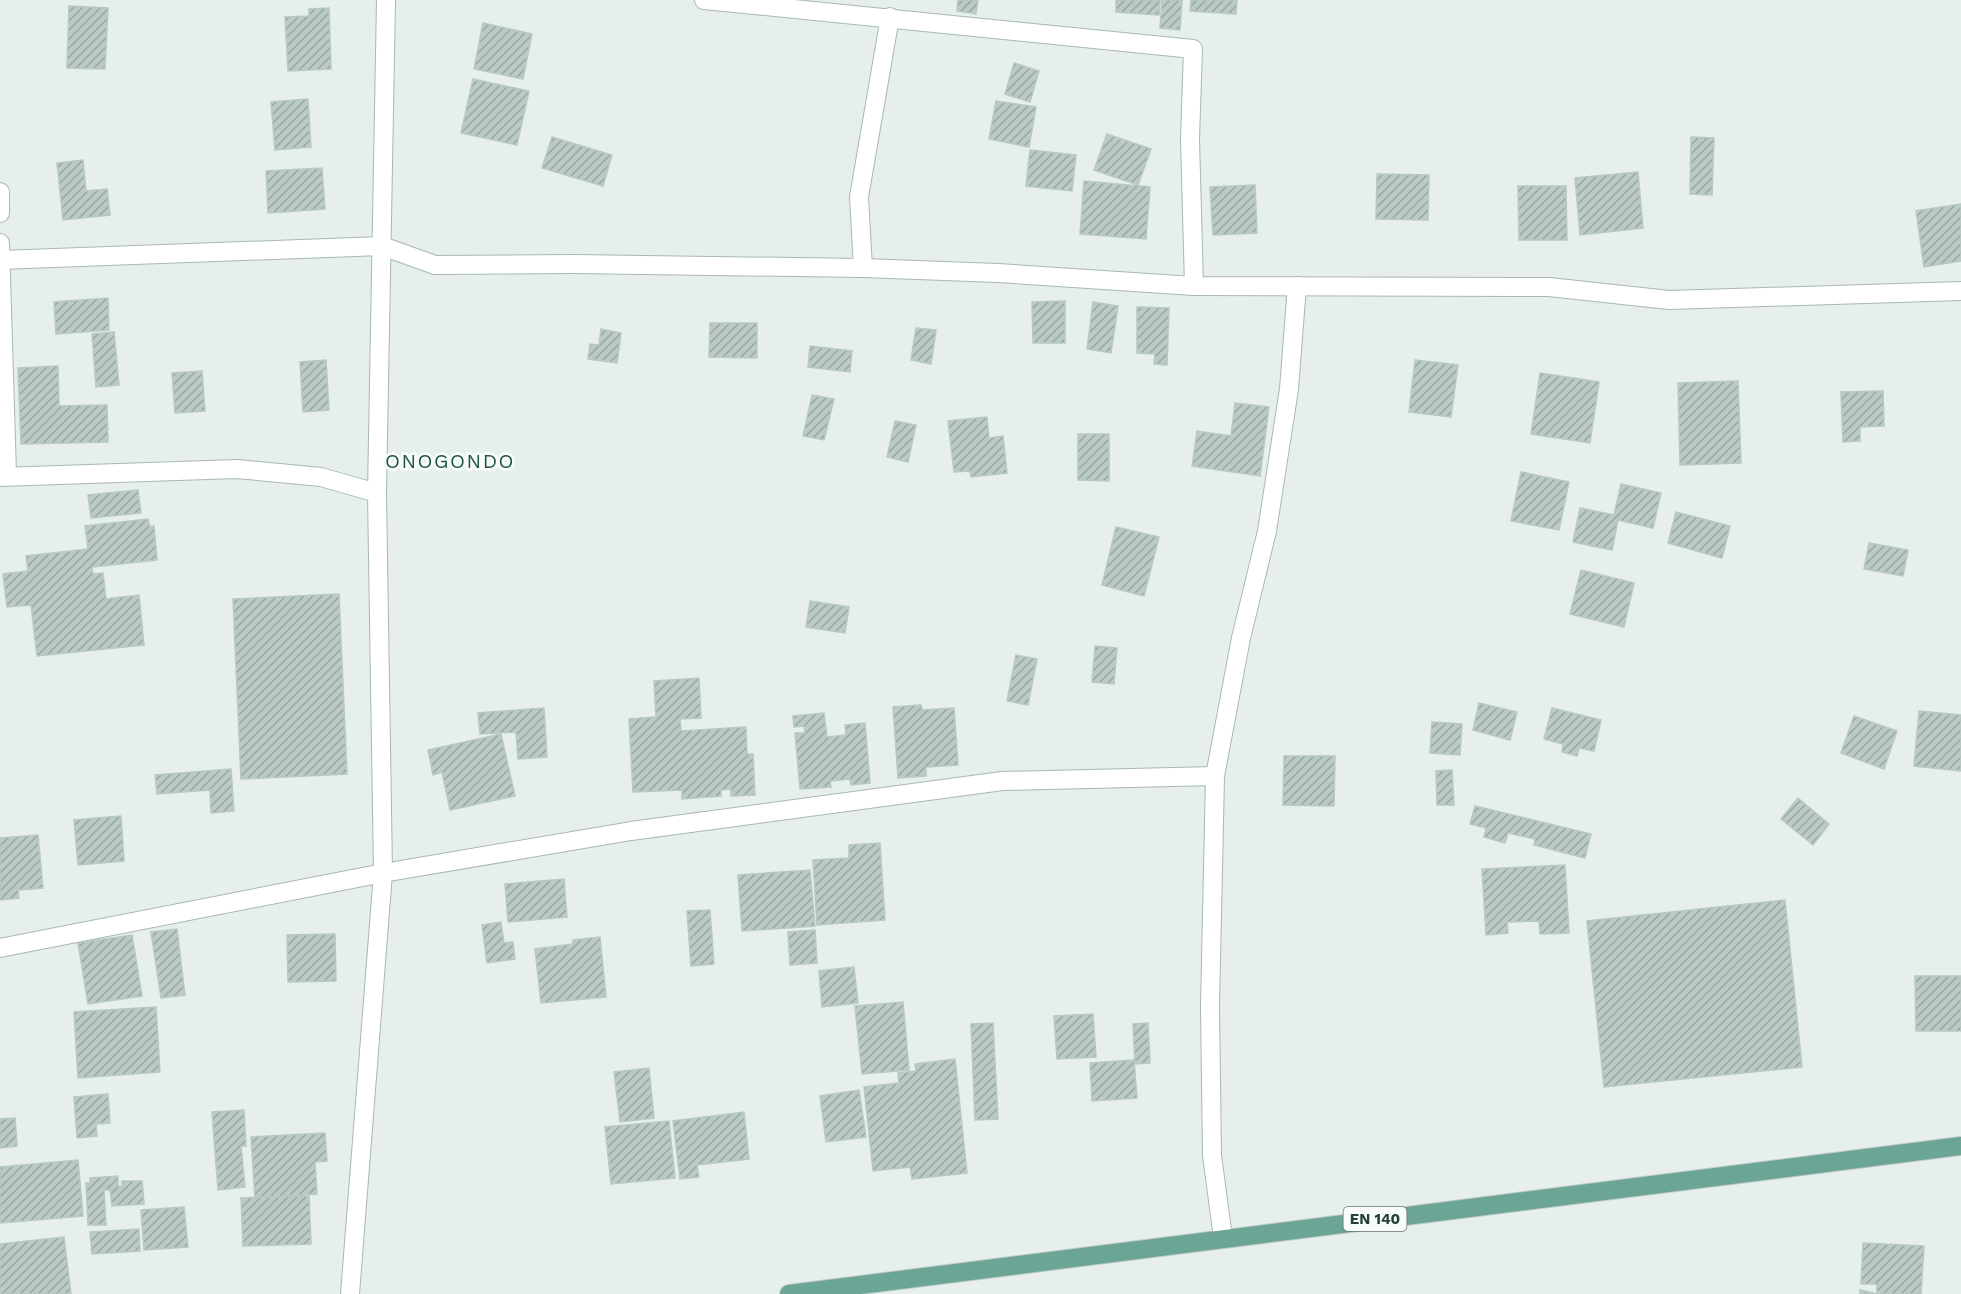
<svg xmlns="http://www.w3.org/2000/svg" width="1961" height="1294" font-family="'Work Sans',sans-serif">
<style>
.building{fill:url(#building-hatch);stroke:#b8c9c2;stroke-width:1.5}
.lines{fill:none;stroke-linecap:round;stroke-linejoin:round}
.minor-casing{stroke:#a8b8b2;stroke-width:20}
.major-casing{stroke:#c2cac8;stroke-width:20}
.minor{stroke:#fff;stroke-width:18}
.major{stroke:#6aa596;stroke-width:18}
.labels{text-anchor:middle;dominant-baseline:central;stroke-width:6;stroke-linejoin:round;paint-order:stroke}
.shield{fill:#f7fbf9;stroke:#637a73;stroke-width:1.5}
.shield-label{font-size:15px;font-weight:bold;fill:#24423a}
.quarter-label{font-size:20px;letter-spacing:1.5px;fill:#1f5548;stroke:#f7fbf9}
</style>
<defs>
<pattern id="building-hatch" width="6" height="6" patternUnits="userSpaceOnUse" patternTransform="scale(1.5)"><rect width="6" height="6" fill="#bbcac4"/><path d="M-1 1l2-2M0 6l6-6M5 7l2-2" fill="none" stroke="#98a6a0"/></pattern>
</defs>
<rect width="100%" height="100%" fill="#e6efeb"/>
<!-- building -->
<g class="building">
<path d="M958,0H978L976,14L957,11Z"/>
<path d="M1116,0H1160L1159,15L1116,12Z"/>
<path d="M1162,0H1182L1180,30L1160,28Z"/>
<path d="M1191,0H1237L1236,14L1190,11Z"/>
<path d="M69,6L108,8L105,69L67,68Z"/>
<path d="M329,8L331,69L288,71L285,17L309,16V9Z"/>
<path d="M483,23L532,34L523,79L474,69Z"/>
<path d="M1014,63L1039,71L1030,102L1005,94Z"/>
<path d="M473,79L529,91L517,145L461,133Z"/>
<path d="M308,99L311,147L275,150L271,102Z"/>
<path d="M996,101L1036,107L1029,147L989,139Z"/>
<path d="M1107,134L1151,149L1138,185L1094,170Z"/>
<path d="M552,137L612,155L603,186L542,168Z"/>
<path d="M1691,137L1714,138L1712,195L1690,194Z"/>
<path d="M1030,150L1076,155L1072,191L1026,186Z"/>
<path d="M83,160L86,191L107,189L110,215L63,220L57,163Z"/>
<path d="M322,168L325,209L268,213L266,171Z"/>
<path d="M1638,172L1643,228L1580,235L1575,178Z"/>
<path d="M1377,174L1429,175L1428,220L1376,219Z"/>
<path d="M1084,181L1150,187L1146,239L1080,234Z"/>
<path d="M1255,185L1257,233L1213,235L1210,187Z"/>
<path d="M1518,186H1566L1567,240H1519Z"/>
<path d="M1961,204V261L1924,267L1916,211Z"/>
<path d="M108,298L109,330L56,334L54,302Z"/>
<path d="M1065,301V343H1033L1032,302Z"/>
<path d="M1093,302L1118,306L1111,353L1087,349Z"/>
<path d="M1137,307L1169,308L1167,365L1154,364L1155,354L1137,353Z"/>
<path d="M710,323H757V358L709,357Z"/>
<path d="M916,328L936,330L931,364L911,360Z"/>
<path d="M601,329L621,333L617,363L588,359L590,344L599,345Z"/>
<path d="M114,332L119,385L96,387L92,334Z"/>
<path d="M810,346L852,351L850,372L808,367Z"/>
<path d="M326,360L329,410L303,412L300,362Z"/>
<path d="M1415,360L1458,365L1451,417L1409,412Z"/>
<path d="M58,366L59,406L107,405L108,442L21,444L18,368Z"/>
<path d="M202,371L205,411L175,413L172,373Z"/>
<path d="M1540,373L1599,382L1590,443L1531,434Z"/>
<path d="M1738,381L1741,463L1680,465L1678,383Z"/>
<path d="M1883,391L1884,426L1860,427V441L1843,442L1841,392Z"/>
<path d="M812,395L834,399L824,440L803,436Z"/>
<path d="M1235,403L1269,407L1260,476L1192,466L1197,431L1231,436Z"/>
<path d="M987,417L989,438L1003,436L1007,473L971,477L970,471L954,472L948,421Z"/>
<path d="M895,421L916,425L908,462L887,457Z"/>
<path d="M1078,434H1109V481L1078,480Z"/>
<path d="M1521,472L1569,482L1559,530L1511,521Z"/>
<path d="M1621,484L1661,493L1653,528L1618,520L1612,550L1573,542L1580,508L1614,515Z"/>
<path d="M138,490L141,513L91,518L88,495Z"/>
<path d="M1676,512L1730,526L1722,558L1668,543Z"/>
<path d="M148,519L150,527L154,526L157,560L92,567L93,574L103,573L106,599L139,595L144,645L37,656L31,605L7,607L3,574L28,571L26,556L88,549L85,526Z"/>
<path d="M1116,527L1159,537L1144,596L1102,585Z"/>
<path d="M1869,543L1908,550L1903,576L1864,569Z"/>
<path d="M1581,570L1634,583L1624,627L1570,614Z"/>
<path d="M339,594L347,774L241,779L233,599Z"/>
<path d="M810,601L849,607L845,633L806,627Z"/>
<path d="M1095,646L1117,648L1114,684L1092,682Z"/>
<path d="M1016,655L1037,659L1028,705L1007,701Z"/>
<path d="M699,678L701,718L680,719L681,731L746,727L747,754H753L755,795L731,796V789L721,790V796L682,799V790L633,792L629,719L656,717L654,681Z"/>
<path d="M1479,703L1517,712L1510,740L1473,730Z"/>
<path d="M921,705L922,710L954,708L958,765L926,767V776L898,778L893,707Z"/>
<path d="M544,708L547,757L518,759L516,732L480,734L478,713Z"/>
<path d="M1552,708L1601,720L1594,751L1579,748L1577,756L1562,752L1563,744L1544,739Z"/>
<path d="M1919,711L1961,715V771L1914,766Z"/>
<path d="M824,713L827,737L846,735L845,725L865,723L870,783L851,785L850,779L830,781L831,787L800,789L795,733H805L804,726L794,727L793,716Z"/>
<path d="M1854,716L1897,731L1884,769L1841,753Z"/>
<path d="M1432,722L1462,724L1460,755L1430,753Z"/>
<path d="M501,734L515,796L450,810L442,772L433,775L428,750Z"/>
<path d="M1284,756H1335L1334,806L1283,805Z"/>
<path d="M231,769L234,811L211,813L210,790L157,794L155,775Z"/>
<path d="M1452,770L1454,805H1437L1436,771Z"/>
<path d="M1798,798L1829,824L1813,845L1781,819Z"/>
<path d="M1475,806L1591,834L1585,858L1534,845L1535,839L1508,833L1505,843L1484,837L1486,828L1470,824Z"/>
<path d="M121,816L124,861L78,865L74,820Z"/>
<path d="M38,835L43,888L18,890L19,898L0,900V838Z"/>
<path d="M880,843L885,920L817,925L813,860L849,858V845Z"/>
<path d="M1565,865L1569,933L1540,934L1539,921L1507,922L1508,933L1486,935L1482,869Z"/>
<path d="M810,870L815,926L742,931L738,875Z"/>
<path d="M564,879L567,917L508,922L505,884Z"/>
<path d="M1785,900L1802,1067L1604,1087L1587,921Z"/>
<path d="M710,910L714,964L691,966L687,911Z"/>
<path d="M501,922L504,943L513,942L515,959L487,963L482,925Z"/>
<path d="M177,929L185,995L161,998L151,932Z"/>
<path d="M815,930L817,963L790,965L788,932Z"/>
<path d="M335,934L336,981L288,982L287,935Z"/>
<path d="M132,935L142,996L88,1004L78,943Z"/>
<path d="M600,937L606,997L541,1003L535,949L573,944V940Z"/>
<path d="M854,967L858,1003L822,1007L819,971Z"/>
<path d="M1915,976H1961V1031H1916Z"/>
<path d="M903,1002L909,1070L862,1074L855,1006Z"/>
<path d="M156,1007L160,1072L78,1078L74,1012Z"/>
<path d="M1093,1014L1096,1057L1057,1059L1054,1016Z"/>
<path d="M993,1023L998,1119L975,1120L971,1024Z"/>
<path d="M1148,1023L1150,1063L1135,1064L1133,1024Z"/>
<path d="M955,1059L967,1173L912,1179L910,1167L873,1171L864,1087L899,1083L898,1073L916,1071L915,1064Z"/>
<path d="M1134,1060L1137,1098L1092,1101L1090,1063Z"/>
<path d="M649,1068L654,1118L620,1122L614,1072Z"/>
<path d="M859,1090L866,1137L826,1142L820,1096Z"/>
<path d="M108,1094L110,1123L96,1124L97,1136L77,1138L74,1097Z"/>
<path d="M244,1110L246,1146H241L245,1187L218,1190L212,1112Z"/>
<path d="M744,1112L749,1159L697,1165L699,1177L680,1179L673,1121Z"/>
<path d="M15,1118L17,1146L0,1148V1119Z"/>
<path d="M669,1121L675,1178L611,1184L605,1127Z"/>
<path d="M325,1133L327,1161L315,1162L317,1194L255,1198L251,1137Z"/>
<path d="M78,1160L83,1216L0,1223V1167Z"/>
<path d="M118,1176V1186L122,1187V1181H142L144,1204L112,1206L110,1190H104L106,1225H88L86,1183H90V1178Z"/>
<path d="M309,1196L311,1244L243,1246L241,1198Z"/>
<path d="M184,1207L188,1247L144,1250L141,1210Z"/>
<path d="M139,1229L140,1251L92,1254L90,1232Z"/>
<path d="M64,1237L71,1294H0V1244Z"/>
<path d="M1863,1243L1924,1246L1921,1294H1860V1290L1877,1294V1284H1861Z"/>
</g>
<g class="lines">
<defs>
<g id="minor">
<path d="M704,0L1193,49L1190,139L1194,286"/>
<path d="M0,192V213"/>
<path d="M0,243L7,475"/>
<path d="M0,260L382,246L435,265L574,264L863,268L998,273L1194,286L1549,287L1669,300L1961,291"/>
<path d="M863,268L859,197L890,17"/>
<path d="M0,477L237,469L321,477L377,493"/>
<path d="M0,948L383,873L631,831L1002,781L1215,776"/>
<path d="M1223,1238L1212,1155L1210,1007L1215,776L1241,638L1267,531L1289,389L1297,286"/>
<path d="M350,1294L383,873L377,493L386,0"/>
</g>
<path id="major" d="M789,1294L1961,1146"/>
</defs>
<!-- minor casing -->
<use href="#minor" class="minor-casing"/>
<!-- major casing -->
<use href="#major" class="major-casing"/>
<!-- minor -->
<use href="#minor" class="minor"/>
<!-- major -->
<use href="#major" class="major"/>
</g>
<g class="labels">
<!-- shield labels -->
<rect class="shield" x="1343.5" y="1207" width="63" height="24" rx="4.5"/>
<g class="shield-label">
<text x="1375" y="1219">EN 140</text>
</g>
<!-- quarter labels -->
<g class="quarter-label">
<text x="450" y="461">ONOGONDO</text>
</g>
</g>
</svg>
